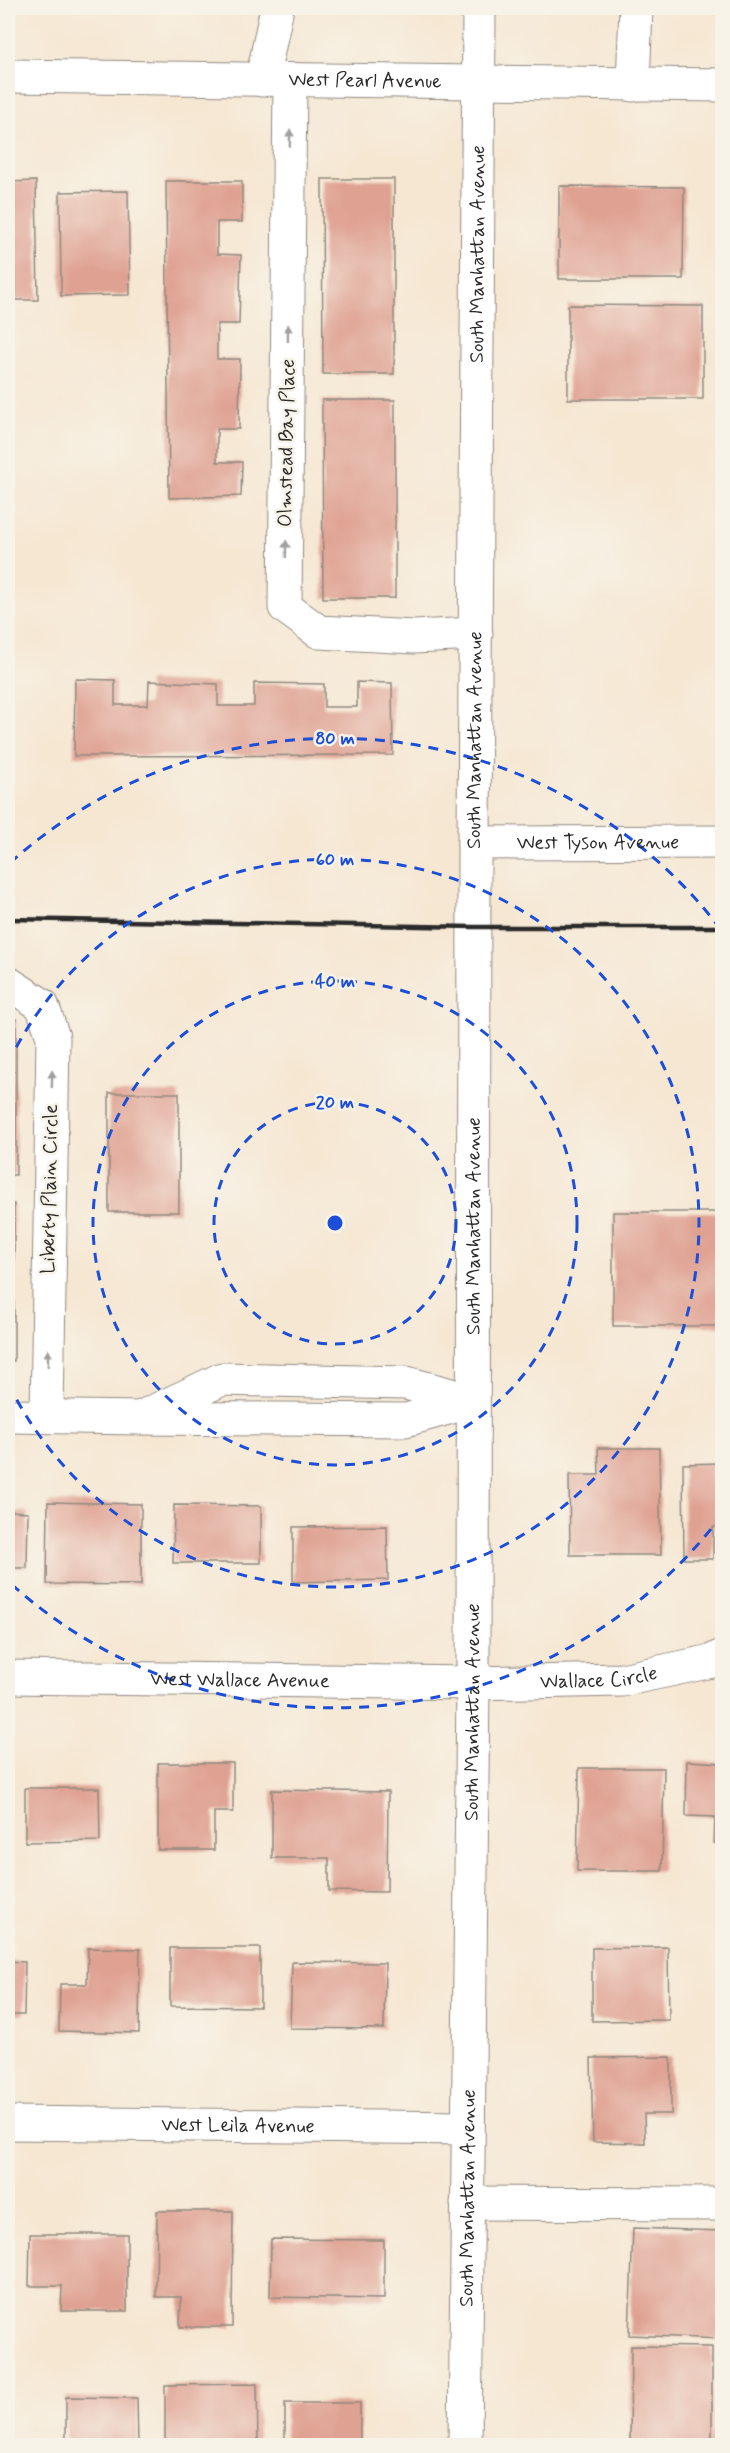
<svg xmlns="http://www.w3.org/2000/svg" width="730" height="2453" font-family="Mynerve,sans-serif">
<style>
.building{fill:#dfa192}
.lines{fill:none;stroke-linecap:round;stroke-linejoin:round}
.minor-casing{stroke:#90897f;stroke-width:35}
.minor{stroke:#fff;stroke-width:33}
.rail{stroke:#2b2b2b;stroke-width:4.5}
.oneway{fill:#a0a0a0}
.ring{fill:none;stroke:#1d4ed8;stroke-width:3;stroke-dasharray:10 8}
.labels{text-anchor:middle;dominant-baseline:central;stroke-width:5;stroke-linejoin:round;paint-order:stroke}
.street-label{font-size:20px;fill:#2b2b2b;stroke:#f7f3e8}
.centre{fill:#1d4ed8;stroke:#f7f3e8;stroke-width:3}
.ring-label{font-size:18px;text-anchor:middle;font-weight:bold;fill:#1d4ed8;stroke:#f7f3e8;stroke-width:5;stroke-linejoin:round;paint-order:stroke}
</style>
<rect width="100%" height="100%" fill="#f7f3e8"/>
<filter id="ink" filterUnits="userSpaceOnUse"><feTurbulence type="fractalNoise" baseFrequency=".0167" numOctaves="2"/><feDisplacementMap in="SourceGraphic" scale="12" xChannelSelector="R" yChannelSelector="G"/><feConvolveMatrix kernelMatrix="1 2 1 2 8 2 1 2 1" color-interpolation-filters="sRGB"/></filter>
<filter id="wash" filterUnits="userSpaceOnUse"><feTurbulence type="fractalNoise" baseFrequency=".008" numOctaves="4" result="noise"/><feDisplacementMap in="SourceGraphic" scale="24" xChannelSelector="R" yChannelSelector="G"/><feGaussianBlur stdDeviation="1.35" result="paint"/><feColorMatrix in="noise" values="0 0 0 0 0 0 0 0 0 0 0 0 0 0 0 0 0 1.4 0 .05"/><feComposite in="paint" operator="in"/></filter>
<g filter="url(#wash)">
<rect width="100%" height="100%" fill="#f6e7d3"/>
<g id="blocks">
<!-- building -->
<g class="building">
<path d="M322,179H394V374H323Z"/>
<path d="M36,181L38,300H8V182Z"/>
<path d="M166,181H242V222H217V254L241,255L239,324H217V359H240L239,429H217V462H242L241,496L169,498Z"/>
<path d="M559,186L684,187L683,279H559Z"/>
<path d="M128,191L130,295L61,296L60,192Z"/>
<path d="M568,305L703,306V399H568Z"/>
<path d="M322,400H395V598H323Z"/>
<path d="M75,679L115,680V705H148L149,681L218,684V706H254V683L324,684V707H357V682L392,683L393,755L74,756Z"/>
<rect x="8" y="1019" width="8" height="156"/>
<rect x="109" y="1093" width="70" height="119"/>
<rect x="8" y="1204" width="6" height="157"/>
<rect x="613" y="1212" width="109" height="114"/>
<path d="M598,1448H659L661,1555H570L569,1475H599Z"/>
<path d="M722,1463V1527H713V1559H684L683,1464Z"/>
<path d="M48,1502L141,1504V1585L47,1584Z"/>
<path d="M174,1505L261,1506V1563H173Z"/>
<path d="M8,1511L28,1512L27,1568H8Z"/>
<path d="M387,1526L388,1580L293,1582V1527Z"/>
<path d="M687,1761L722,1763V1844L714,1843L715,1817L686,1816Z"/>
<path d="M158,1763H233V1812H214V1850H158Z"/>
<path d="M579,1768H664L662,1871H577Z"/>
<path d="M25,1788H99L100,1841L25,1842Z"/>
<path d="M272,1790L388,1792L387,1892L329,1891V1858H272Z"/>
<path d="M668,1947L669,2020L592,2021V1948Z"/>
<path d="M88,1948L140,1949L139,2033L59,2031L60,1984H87Z"/>
<path d="M170,1948H260V2007L170,2006Z"/>
<path d="M8,1961L25,1962L24,2015H8Z"/>
<path d="M292,1962L385,1963L384,2029L290,2028Z"/>
<path d="M671,2057V2114H644L645,2143L593,2142L591,2058Z"/>
<path d="M157,2211H233L232,2327H180L181,2297H156Z"/>
<path d="M633,2228L722,2231V2339L629,2335Z"/>
<path d="M30,2234H127V2311H61L62,2286H29Z"/>
<path d="M271,2239L384,2240V2299L270,2297Z"/>
<path d="M631,2346L712,2347V2446H630Z"/>
<path d="M257,2384L258,2446H165V2385Z"/>
<path d="M66,2397L137,2398L138,2446H66Z"/>
<rect x="285" y="2403" width="75" height="43"/>
</g>
</g>
</g>
<g filter="url(#ink)">
<use href="#blocks" fill-opacity="0" stroke="#90897f" stroke-width="1.5"/>
<g class="lines">
<defs>
<g id="minor">
<path id="s1" d="M8,76L722,85"/>
<path d="M262,80L277,8"/>
<path d="M290,81L285,607L319,632L414,637L476,634"/>
<path d="M633,85L636,8"/>
<path id="s2" d="M474,843L722,842"/>
<path d="M8,983L42,1005L53,1037L47,1416"/>
<path d="M222,1379L406,1383L473,1401L406,1420L140,1418Z"/>
<path d="M8,1416L140,1418"/>
<path id="s3" d="M8,1677L473,1683L622,1680L712,1661L722,1656"/>
<path id="s4" d="M8,2123L467,2128"/>
<path d="M467,2203L722,2204"/>
<path id="s5" d="M465,2446L473,1683L474,843L479,8"/>
</g>
</defs>
<!-- minor casing -->
<use href="#minor" class="minor-casing"/>
<!-- minor -->
<use href="#minor" class="minor"/>
<!-- rail -->
<path class="rail" d="M8,919L474,927H722"/>
</g>
<!-- one-way arrows -->
<defs><path id="oneway-solid" d="M-6-.8H1V-3.2L6.5 0L1 3.2V.8H-6Z" transform="scale(1.5)"/></defs>
<g class="oneway">
<use href="#oneway-solid" transform="translate(290 138) rotate(-89)"/>
<use href="#oneway-solid" transform="translate(288 333) rotate(-89)"/>
<use href="#oneway-solid" transform="translate(286 549) rotate(-89)"/>
<use href="#oneway-solid" transform="translate(52 1079) rotate(-89)"/>
<use href="#oneway-solid" transform="translate(48 1358) rotate(-89)"/>
</g>
</g>
<!-- distance rings -->
<g class="ring">
<circle cx="335" cy="1223" r="121"/>
<circle cx="335" cy="1223" r="242"/>
<path d="M8 1063A364 364 0 1 1 8 1383"/>
<path d="M722 1515A485 485 0 0 1 10 1583M10 863A485 485 0 0 1 722 931"/>
</g>
<g class="labels">
<!-- street labels -->
<g class="street-label">
<text stroke="none"><textPath href="#s1" startOffset="357">West Pearl Avenue</textPath></text>
<text stroke="none"><textPath href="#s5" startOffset="2192">South Manhattan Avenue</textPath></text>
<text transform="translate(287 443) rotate(-89)">Olmstead Bay Place</text>
<text stroke="none"><textPath href="#s5" startOffset="1706">South Manhattan Avenue</textPath></text>
<text stroke="none"><textPath href="#s2" startOffset="124">West Tyson Avenue</textPath></text>
<text transform="translate(50 1189) rotate(-89)">Liberty Plain Circle</text>
<text stroke="none"><textPath href="#s5" startOffset="1220">South Manhattan Avenue</textPath></text>
<text stroke="none"><textPath href="#s3" startOffset="591">Wallace Circle</textPath></text>
<text stroke="none"><textPath href="#s3" startOffset="232">West Wallace Avenue</textPath></text>
<text stroke="none"><textPath href="#s5" startOffset="734">South Manhattan Avenue</textPath></text>
<text stroke="none"><textPath href="#s4" startOffset="230">West Leila Avenue</textPath></text>
<text stroke="none"><textPath href="#s5" startOffset="248">South Manhattan Avenue</textPath></text>
</g>
</g>
<circle cx="335" cy="1223" r="9" class="centre"/>
<g class="ring-label">
<text x="335" y="744">80 m</text>
<text x="335" y="865">60 m</text>
<text x="335" y="987">40 m</text>
<text x="335" y="1108">20 m</text>
</g>
<!-- margin -->
<rect width="730" height="2453" fill="none" stroke="#f7f3e8" stroke-width="30"/>
</svg>
